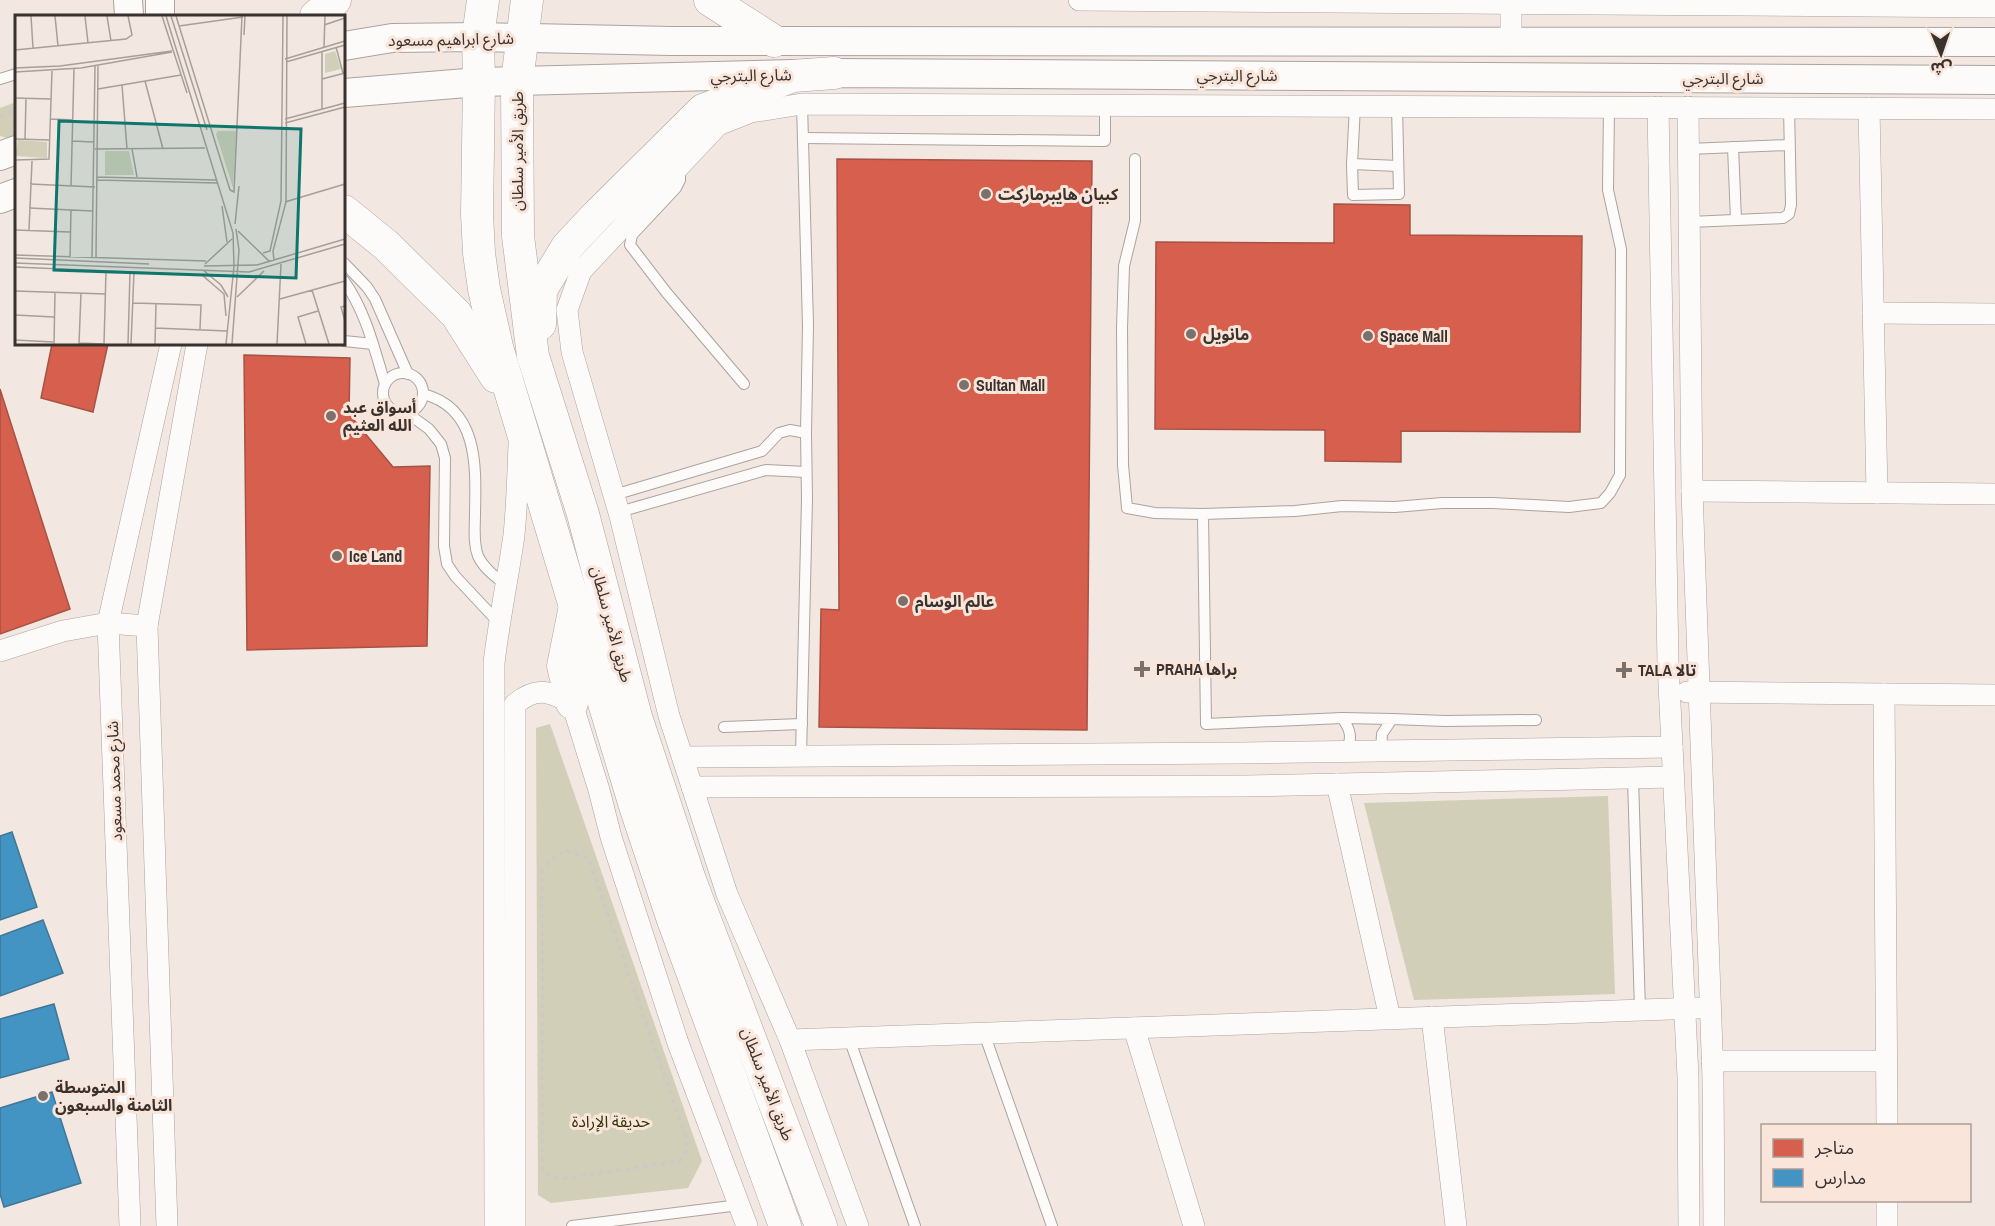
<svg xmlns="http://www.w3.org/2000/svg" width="1995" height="1226" font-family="'Archivo Narrow','Noto Sans Arabic',sans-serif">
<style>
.green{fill:#d1cfb8}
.shops{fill:#d6604d;stroke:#a75244;stroke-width:1.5}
.schools{fill:#4393c3;stroke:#407696;stroke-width:1.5}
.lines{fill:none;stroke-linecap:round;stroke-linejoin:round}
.lane-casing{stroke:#aba39e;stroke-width:12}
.street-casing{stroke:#aba39e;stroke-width:22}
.secondary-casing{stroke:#aba39e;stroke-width:30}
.primary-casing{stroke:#aba39e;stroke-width:33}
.path{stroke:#ccc9c7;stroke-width:3;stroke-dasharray:4.5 4.5;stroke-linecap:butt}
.lane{stroke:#fdfbfa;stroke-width:10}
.street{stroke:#fdfbfa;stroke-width:21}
.secondary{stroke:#fdfbfa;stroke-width:28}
.primary{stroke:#fdfbfa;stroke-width:32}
.poi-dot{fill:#7a716d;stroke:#f9e5da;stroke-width:2}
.labels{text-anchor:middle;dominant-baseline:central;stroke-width:6;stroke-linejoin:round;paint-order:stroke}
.street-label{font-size:16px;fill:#3a322e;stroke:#f9e5da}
.poi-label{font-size:16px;font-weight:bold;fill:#3a322e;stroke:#f9e5da;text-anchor:start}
.park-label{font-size:16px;fill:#2f3404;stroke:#f9e5da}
.inset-road{fill:none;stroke:#a89f99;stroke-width:1.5}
.view{fill:#0f766e;fill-opacity:0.15;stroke:#0f766e;stroke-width:3}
.inset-edge{fill:none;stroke:#3a322e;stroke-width:3}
</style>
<rect width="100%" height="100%" fill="#f2e7e1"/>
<!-- green -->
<g class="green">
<path d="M16,102V137L11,139L0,136V108Z"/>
<path d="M550,724L702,1161L688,1188L551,1203L538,1195L536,728Z"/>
<path d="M1608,796L1615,994L1414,1000L1364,803Z"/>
</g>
<!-- shops -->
<g class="shops">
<path d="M837,159L1092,161L1087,730L819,727L821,609L839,610Z"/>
<path d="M1334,204L1410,205V235L1582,236L1580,432L1401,431V462L1325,461V430L1155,429L1156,242L1334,243Z"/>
<path d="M52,344H108L93,412L41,398Z"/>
<path d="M244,355L350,358L349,414L393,467L430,466L427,646L247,650Z"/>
<path d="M0,389L70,609L0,634Z"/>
</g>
<!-- schools -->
<g class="schools">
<path d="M12,832L37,907L0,920V836Z"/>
<path d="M43,920L63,973L0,996V936Z"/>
<path d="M54,1004L69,1059L0,1078V1019Z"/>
<path d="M52,1092L81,1183L4,1207L0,1194V1108Z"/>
</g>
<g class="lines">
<defs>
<g id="lane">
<path d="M0,79L16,74"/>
<path d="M1355,106L1352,164L1353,195L1399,194L1397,106"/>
<path d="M803,138L1105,141V105"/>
<path d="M1733,147L1736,220"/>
<path d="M1688,149L1789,145"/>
<path d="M1135,159V221L1124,266L1122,328L1123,465L1127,508L1155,513L1203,514"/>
<path d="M1352,164L1398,166"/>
<path d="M680,168V180L676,188L632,235L630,245L666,292L744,384"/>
<path d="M1689,222L1783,218L1789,214L1791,205L1789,107"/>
<path d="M344,263L367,287L375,299L408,374"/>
<path d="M344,281C366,312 374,348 385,384"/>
<path d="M344,341L373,344"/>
<circle cx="403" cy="393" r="20"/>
<path d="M423,394C479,408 476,467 475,514C475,528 473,543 478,556C484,569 496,577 507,586"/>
<path d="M407,413L429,429L441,444L445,458L444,546L447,564L455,576L499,623"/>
<path d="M614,495L762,451L779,433L790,430L806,433"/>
<path d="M619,512L766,470L806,472"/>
<path d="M1342,718L1206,724L1203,514L1295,511L1342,506L1395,507L1442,503H1493L1569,507L1601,503L1610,493L1620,475L1621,249L1608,190L1609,106"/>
<path d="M1392,719L1445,721L1536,720"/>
<path d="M724,727L802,724"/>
<path d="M1345,752C1353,739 1351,730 1342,718L1392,719L1382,734L1381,751"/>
<path d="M801,756L807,499L806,433L808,325L802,104"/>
<path d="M1633,778L1640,1010"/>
<path d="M984,1033L1052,1226"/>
<path d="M849,1038L915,1226"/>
<path d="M572,1226L739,1205"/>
</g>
<g id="street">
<path d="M1079,0L1995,7"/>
<path d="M1511,4V40"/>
<path d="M1658,107L1668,663L1688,1077L1689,1226"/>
<path d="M1688,107L1692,491L1713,1079L1714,1226"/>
<path d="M1869,108L1877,493"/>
<path d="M1873,313L1995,314"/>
<path d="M1692,491L1995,494"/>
<path d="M0,651L63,631L108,623L147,626"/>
<path d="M1687,692L1995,695"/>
<path d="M1884,694L1887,1126"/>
<path d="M683,757L1242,753L1672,747"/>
<path d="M1337,784L1390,1018"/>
<path d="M692,787L1246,786L1673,777"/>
<path d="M1432,1017L1456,1226"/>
<path d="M1134,1028L1194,1226"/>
<path d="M790,1040L1698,1008"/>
<path d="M1712,1061H1886"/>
<path d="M1887,1200V1226"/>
<path d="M130,1226L108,623L171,344"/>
<path d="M167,1226L147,626L197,344"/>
<path d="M495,1226L494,663C499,620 508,578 514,535C517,505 518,474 519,444"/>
<path d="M515,1226V704C537,686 548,691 572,703L599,790L611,837L678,1043L747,1226"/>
<path d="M858,1226L790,1040L727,894L669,716L620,516L572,352L567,310L581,271L718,125L751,112L802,104L1995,109"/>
</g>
<g id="secondary">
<path d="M128,0L129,16"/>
<path d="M160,0V16"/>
<path d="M344,46L392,38L478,37L671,41L1995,42"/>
<path d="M344,93L479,82L834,73L1995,80"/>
<path d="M0,156L16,150"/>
<path d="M0,199L16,193"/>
</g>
<g id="primary">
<path d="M483,0L478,37L479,82L477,214L479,253L484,289L497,347L635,806L672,917L785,1226"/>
<path d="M527,0L517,82L518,236L533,356L583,514L636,717L690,880L821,1226"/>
<path d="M710,0L774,41"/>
<path d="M316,16L335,0"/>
<path d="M344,211L386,245L456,314L496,377"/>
<path d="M540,324L541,290L567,247L597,215L703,110L793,76L834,73"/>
<path d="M572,703L563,666L574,611"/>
</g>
</defs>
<!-- lane casing -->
<use href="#lane" class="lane-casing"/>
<!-- street casing -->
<use href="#street" class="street-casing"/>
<!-- secondary casing -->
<use href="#secondary" class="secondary-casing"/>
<!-- primary casing -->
<use href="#primary" class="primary-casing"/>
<!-- path -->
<g class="path">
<path d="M0,116L16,110"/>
<path d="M566,851L588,857L686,1137C687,1147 687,1154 680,1161L560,1179L549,1176L543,1169L542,869L557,856Z"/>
</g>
<!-- lane -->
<use href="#lane" class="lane"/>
<!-- street -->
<use href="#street" class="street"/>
<!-- secondary -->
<use href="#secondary" class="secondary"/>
<!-- primary -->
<use href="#primary" class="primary"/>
</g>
<!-- markers -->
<g class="poi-dot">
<circle cx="986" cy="194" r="6"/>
<circle cx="1191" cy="334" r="6"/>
<circle cx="1368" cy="336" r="6"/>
<circle cx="964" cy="385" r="6"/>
<circle cx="331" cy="416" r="6"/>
<circle cx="337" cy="556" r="6"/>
<circle cx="903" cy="601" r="6"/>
<path d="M1139 660h6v6h6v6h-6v6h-6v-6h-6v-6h6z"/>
<path d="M1621 661h6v6h6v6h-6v6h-6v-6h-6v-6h6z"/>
<circle cx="43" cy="1096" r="6"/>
</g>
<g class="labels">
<!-- street labels -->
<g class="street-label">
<text transform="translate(451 39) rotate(-1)">شارع ابراهيم مسعود</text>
<text transform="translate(751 75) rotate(-1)">شارع البترجي</text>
<text x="1237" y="75">شارع البترجي</text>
<text x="1723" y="78">شارع البترجي</text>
<text transform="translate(517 151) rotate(-90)">طريق الأمير سلطان</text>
<text transform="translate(612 624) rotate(75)">طريق الأمير سلطان</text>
<text transform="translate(114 781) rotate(-92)">شارع محمد مسعود</text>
<text transform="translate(768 1084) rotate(69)">طريق الأمير سلطان</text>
</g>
<!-- poi labels -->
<g class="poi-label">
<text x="998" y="194">كبيان هايبرماركت</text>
<text x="1203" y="334">مانويل</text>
<text x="1380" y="336">Space Mall</text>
<text x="976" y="385">Sultan Mall</text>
<text x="343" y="407">أسواق عبد<tspan x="343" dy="18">الله العثيم</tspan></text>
<text x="349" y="556">Ice Land</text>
<text x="915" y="601">عالم الوسام</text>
<text x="1156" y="669">PRAHA براها</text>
<text x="1638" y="670">TALA تالا</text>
<text x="55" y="1087">المتوسطة<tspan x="55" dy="18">الثامنة والسبعون</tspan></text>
</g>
<!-- park labels -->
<g class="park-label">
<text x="611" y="1121">حديقة الإرادة</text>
</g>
</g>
<!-- overview -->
<g transform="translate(15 15)">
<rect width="330" height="330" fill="#f2e7e1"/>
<path d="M320,36L326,54L310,58V39ZM203,116H221L218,173L201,119ZM3,125L32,127V143L0,141ZM90,136H114L119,160H90Z" fill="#d1cfb8"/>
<path class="inset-road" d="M16,1L18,33M40,1L43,31M70,1L73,28M92,1L96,26M147,1L172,78M151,1L218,218L219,251L211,329M156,1L192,115M161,1L215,175L219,177L227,1M309,10L330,3M164,11L228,2M229,20L230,1M309,32L310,1M321,32L328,58M0,35L111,24L117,20L113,1M270,44L330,26M271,47L330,30M0,53L45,51L157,36M0,57L66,53L157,37M307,64L330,58M130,66L148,134M107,70L112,134M83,74L166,60M0,83L36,84M307,94V36M36,104L58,105M270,104L330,88M270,108L330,92M0,124L35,125M10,124L11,83M57,126L78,127M80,134L190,133M117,134L122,162M0,145L34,144L37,56M82,162L201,165M82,165L202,168M15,169L80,172M56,171L59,54M270,187L330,169M207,191L212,227M14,193L78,196M220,209L224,171M0,215L55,217M14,215L17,146M223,216L255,247M248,238L255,236L266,186L268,1M0,240L191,246M55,242L56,195M0,243L134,249M77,243L80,51M81,243L83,51M259,245L258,236L271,187L272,1M0,248L234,257L330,229M190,249L217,224M189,251L242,250L330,224M0,252L187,260L209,279L211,301M188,255L206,270L213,282M297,275L314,329M0,276L91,279M222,282L249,256M265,284L330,266M118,288L186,290L185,314M330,291L326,292L330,306M0,300L39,302M140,313L212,316M0,325L38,327M64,328L88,329M39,329L40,277M64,329L66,278M89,329L91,256M113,329L115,257M116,329L119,257M140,329L141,289M217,329L224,235L221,214M262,329L266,249M291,329L283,302L303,296"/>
<path class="view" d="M44,106L286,114L281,263L39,255Z"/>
<rect width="330" height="330" class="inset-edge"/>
</g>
<!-- legend -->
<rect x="1761" y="1124" width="210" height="78" fill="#f9e5da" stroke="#ad9d95" stroke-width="1.5"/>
<rect x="1773" y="1139" width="30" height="18" fill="#d6604d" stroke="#ad9d95" stroke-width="1.5"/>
<text x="1815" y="1154" font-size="18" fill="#3a322e">متاجر</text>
<rect x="1773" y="1169" width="30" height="18" fill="#4393c3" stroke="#ad9d95" stroke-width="1.5"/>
<text x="1815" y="1184" font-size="18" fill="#3a322e">مدارس</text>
<!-- north arrow -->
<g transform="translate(1941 54) rotate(178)" stroke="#f9e5da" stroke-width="4.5" paint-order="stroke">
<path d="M0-4.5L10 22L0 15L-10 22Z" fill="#3a322e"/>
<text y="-9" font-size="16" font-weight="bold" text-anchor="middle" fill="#3a322e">ش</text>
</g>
</svg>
